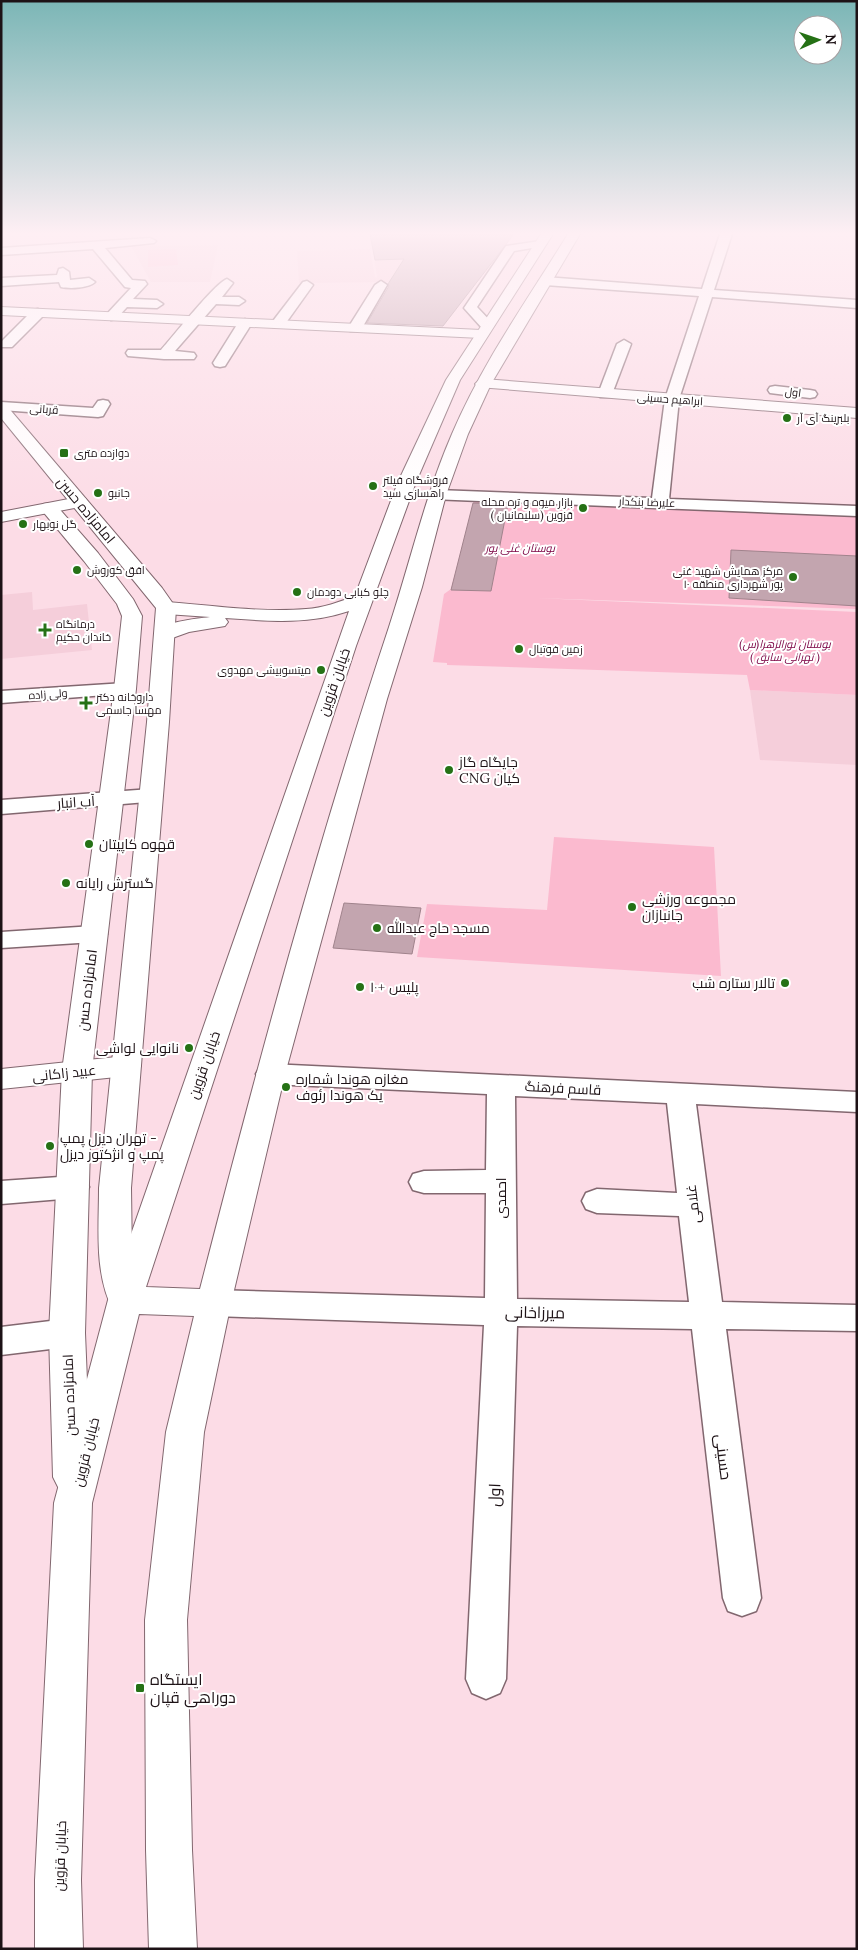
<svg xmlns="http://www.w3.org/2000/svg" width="858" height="1950" font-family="Lora,Cairo,serif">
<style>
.built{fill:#f5ceda}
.green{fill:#fbbacf}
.building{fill:#c3a5af;stroke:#a0838c}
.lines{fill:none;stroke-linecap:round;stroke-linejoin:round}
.minor-casing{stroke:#82676f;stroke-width:3}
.tertiary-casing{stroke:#82676f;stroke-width:2}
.secondary-casing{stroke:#82676f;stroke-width:2}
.primary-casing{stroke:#82676f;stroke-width:2}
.minor{fill:#fff;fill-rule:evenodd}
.tertiary{fill:#fff;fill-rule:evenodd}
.secondary{fill:#fff;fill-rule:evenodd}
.primary{fill:#fff;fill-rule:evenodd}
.poi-dot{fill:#257115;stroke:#fff;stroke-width:2}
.labels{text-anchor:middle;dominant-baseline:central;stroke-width:4;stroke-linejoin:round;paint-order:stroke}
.far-street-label{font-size:11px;fill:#1d1216;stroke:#fff}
.far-poi-label{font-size:11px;fill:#1d1216;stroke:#fff;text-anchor:start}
.far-park-label{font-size:11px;font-style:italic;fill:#7a0042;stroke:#fff}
.street-label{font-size:14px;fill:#1d1216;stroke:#fff}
.poi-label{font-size:14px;fill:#1d1216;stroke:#fff;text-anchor:start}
.near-street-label{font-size:16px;fill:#1d1216;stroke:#fff}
.near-poi-label{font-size:16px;fill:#1d1216;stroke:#fff;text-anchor:start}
</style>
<rect width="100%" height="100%" fill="#fcdce6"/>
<!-- built -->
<g class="built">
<path d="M218,245L210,282H151L131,246Z"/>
<path d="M508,245L489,275L436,276H488L482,281L299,283L297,251L370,249L375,277L377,278L373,249Z"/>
<path d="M32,592L33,610L87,604L92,650L1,659V595Z"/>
<path d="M750,690L857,695V765L760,760Z"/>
</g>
<!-- green -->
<g class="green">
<path d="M176,249L178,265L148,267V250Z"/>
<path d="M475,497L857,515V609L536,598L857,612V695L750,690L747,675L447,665V663L433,662L444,594L451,589Z"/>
<path d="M554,837L714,847L721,976L417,957L427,904L547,910Z"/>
</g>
<!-- building -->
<g class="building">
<path d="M370,234H514L443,326L367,323L389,286L388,284L404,259L375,260Z"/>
<path d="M473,503L508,504L491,591L451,590Z"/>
<path d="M731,550L857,556V606L729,598Z"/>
<path d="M344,903L421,908L412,954L333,948Z"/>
</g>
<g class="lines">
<defs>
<g id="minor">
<path d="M720,234H732L714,290L857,300V308L712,297L679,399L669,499L857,506V516L431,499L429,495L431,491L437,490L652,498L665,399L699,296L545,285L539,281L545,277L702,289Z"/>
<path d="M150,238L156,241L154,243L105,248L132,280L145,281L147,284L133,299L157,300L163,304L157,308L127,307L116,319L111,320L105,316L131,288L125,287L93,249L1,255V248Z"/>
<path d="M540,241L544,242L546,244L544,246L514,251L477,307L494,325L487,329L482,328L464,308L506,246Z"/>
<path d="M63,268L69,272L70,280L89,278L95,282C89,288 70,289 61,287L59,282L1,286V278L57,275L59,269Z"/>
<path d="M227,279L233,283L222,297H239L245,301L239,305L216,304L175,351L194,353L196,356L194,359H164L128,356L126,353L128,350H161C172,338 216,282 227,279Z"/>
<path d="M307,281L313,285L283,327H273L271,324L273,321L303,282Z"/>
<path d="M381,281L387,285L362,328L360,331H350L348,328L375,285Z"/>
<path d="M38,309L44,313L43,316L12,347H2V341L33,310Z"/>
<path d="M245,319L252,323L225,366L220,367L215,366L213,363L238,323Z"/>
<path d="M624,340L631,344L612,394L610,397H600L598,394L617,344Z"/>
<path d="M775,386L810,390L815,391L817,394L815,397L810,398L770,393L768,390L770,387Z"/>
<path d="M103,400L108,401L110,404L103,416L98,417L1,410V402L93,408L98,401Z"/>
<path d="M125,683L132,685L135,689L132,693L1,703V691Z"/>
<path d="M151,789L159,791L162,796L159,801L1,814V800Z"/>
<path d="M94,926L103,928L107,934L103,940L94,942L1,948V932Z"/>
<path d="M270,1064L857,1092V1112L696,1104L722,1302L857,1305V1331L726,1329L761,1598L756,1611L742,1616L728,1611L723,1598L692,1329L517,1326L506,1679L500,1693L486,1699L472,1693L466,1679L484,1325L214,1316L202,1312L198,1303L202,1294L214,1290L485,1298L486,1193H424L413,1190L409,1182L413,1174L424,1171L486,1170L487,1094L270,1084L260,1081L256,1074L260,1067ZM515,1096L667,1103L677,1193L597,1189L586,1193L582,1201L586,1209L597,1213L679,1216L689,1302L517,1299Z"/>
<path d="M74,1176L85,1179L89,1187L85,1195L74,1198L1,1204V1181Z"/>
<path d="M67,1319L79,1323L84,1333L79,1343L67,1347L1,1355V1327Z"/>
</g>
<g id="tertiary">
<path d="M1,307L481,330L488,334L481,338L1,315Z"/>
<path d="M483,379L857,408V418L478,387L475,384L478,381Z"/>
<path d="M79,497L85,498L88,502L85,506L1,522V512Z"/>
<path d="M126,1056L136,1059L141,1066L136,1073L126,1076L1,1089V1069Z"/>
</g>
<g id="secondary">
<path d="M1,403L6,405L162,588L176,608L169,722L131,1188L132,1259L142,1300L137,1310L125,1314L113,1310C94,1273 99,1229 99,1188L147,722L156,608L1,418Z"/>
<path d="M49,503L55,504L98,553L133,599L142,616L136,689L92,1071L85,1333L91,1477L85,1489L72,1494L59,1489L53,1477L49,1333L62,1071L114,689L122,616L117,604L84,561L40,508L43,504Z"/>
</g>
<path id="primary" d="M541,234H553L460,380L416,482L356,646L146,1287L200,1289C257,1067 317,844 389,627C410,563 425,496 452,434C482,363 528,299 568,234H580L491,384L468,434L446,495L422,587L387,699L285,1074L231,1303L204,1432L187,1620L192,1850L197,1949H149L146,1850L145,1620L166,1432L194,1316L139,1314L92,1503L81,1880L83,1949H35V1880L54,1503L108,1300L349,611C308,625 268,621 225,618L228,622L225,626L189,632L164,641L157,639L154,635C164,621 194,619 210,617L166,614L159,612L156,608L159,604L166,602C210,605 262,613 306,609C323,608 339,602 355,596L398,482L446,380Z"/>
</defs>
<!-- minor casing -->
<use href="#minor" class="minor-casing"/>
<!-- tertiary casing -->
<use href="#tertiary" class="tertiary-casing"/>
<!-- secondary casing -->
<use href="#secondary" class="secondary-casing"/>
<!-- primary casing -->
<use href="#primary" class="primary-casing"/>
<!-- minor -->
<use href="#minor" class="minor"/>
<!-- tertiary -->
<use href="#tertiary" class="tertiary"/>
<!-- secondary -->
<use href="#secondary" class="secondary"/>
<!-- primary -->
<use href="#primary" class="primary"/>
</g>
<!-- sky -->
<linearGradient id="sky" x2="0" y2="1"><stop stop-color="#7bb6b6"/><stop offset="0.46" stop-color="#feeff4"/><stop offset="1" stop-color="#feeff4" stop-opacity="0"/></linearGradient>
<rect width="858" height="507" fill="url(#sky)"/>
<!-- markers -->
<g class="poi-dot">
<circle cx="787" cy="418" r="5"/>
<rect x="59" y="448" width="10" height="10" rx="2.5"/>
<circle cx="373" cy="486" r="5"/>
<circle cx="98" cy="493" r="5"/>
<circle cx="583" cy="508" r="5"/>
<circle cx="23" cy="524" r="5"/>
<circle cx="77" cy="570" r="5"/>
<circle cx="793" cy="577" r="5"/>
<circle cx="297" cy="592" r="5"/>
<path d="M42.5 622.5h5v5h5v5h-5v5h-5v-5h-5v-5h5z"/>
<circle cx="519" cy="649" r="5"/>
<circle cx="321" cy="670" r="5"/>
<path d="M83.5 695.5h5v5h5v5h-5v5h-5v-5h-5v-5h5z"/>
<circle cx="449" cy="770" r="5"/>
<circle cx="89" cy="844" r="5"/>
<circle cx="66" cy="883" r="5"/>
<circle cx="632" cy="907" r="5"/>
<circle cx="377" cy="928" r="5"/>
<circle cx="785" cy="983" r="5"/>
<circle cx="360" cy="987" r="5"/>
<circle cx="189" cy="1048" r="5"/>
<circle cx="286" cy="1087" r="5"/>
<circle cx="50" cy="1146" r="5"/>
<rect x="135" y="1683" width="10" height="10" rx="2.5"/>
</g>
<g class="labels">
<!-- far-street labels -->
<g class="far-street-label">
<text transform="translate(793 392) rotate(7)">اول</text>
<text transform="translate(670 399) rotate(4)">ابراهیم حسینی</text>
<text transform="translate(44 409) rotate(4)">قربانی</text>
<text transform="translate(647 502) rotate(2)">علیرضا بنکدار</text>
<text transform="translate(48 694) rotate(-4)">ولی زاده</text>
</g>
<!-- far-poi labels -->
<g class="far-poi-label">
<text x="797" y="418">بلبرینگ آی آر</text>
<text x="74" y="453">دوازده متری</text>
<text x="383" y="480">فروشگاه فیلتر<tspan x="383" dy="13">راهسازی سید</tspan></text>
<text x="108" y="493">جانبو</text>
<text x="573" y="502" text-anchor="end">بازار میوه و تره محله<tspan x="573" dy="13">قزوین (سلیمانیان )</tspan></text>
<text x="33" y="524">گل نوبهار</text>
<text x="87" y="570">افق کوروش</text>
<text x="783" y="571" text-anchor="end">مرکز همایش شهید غنی<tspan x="783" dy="13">پور شهرداری منطقه ۱۰</tspan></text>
<text x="307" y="592">چلو کبابی دودمان</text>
<text x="56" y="624">درمانگاه<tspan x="56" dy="13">خاندان حکیم</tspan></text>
<text x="529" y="649">زمین فوتبال</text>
<text x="311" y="670" text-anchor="end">میتسوبیشی مهدوی</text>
<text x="96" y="697">داروخانه دکتر<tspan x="96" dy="13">مهسا جاسمی</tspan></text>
</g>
<!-- far-park labels -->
<g class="far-park-label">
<text x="520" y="548">بوستان غنی پور</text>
<text x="785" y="644">بوستان نورالزهرا(س)<tspan x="785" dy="13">( تهرانی سابق )</tspan></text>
</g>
<!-- street labels -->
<g class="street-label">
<text transform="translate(86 510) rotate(50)">امامزاده حسن</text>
<text transform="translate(334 682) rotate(-71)">خیابان قزوین</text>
<text transform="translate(76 802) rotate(-4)">آب انبار</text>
<text transform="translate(87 990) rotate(-83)">امامزاده حسن</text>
<text transform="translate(204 1065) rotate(-71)">خیابان قزوین</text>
<text transform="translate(64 1073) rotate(-6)">عبید زاکانی</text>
<text transform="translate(563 1088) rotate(3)">قاسم فرهنگ</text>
<text transform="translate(501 1198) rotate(-90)">احمدی</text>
<text transform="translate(693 1204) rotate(-97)">غلامی</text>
<text transform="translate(69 1395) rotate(-92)">امامزاده حسن</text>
<text transform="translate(86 1452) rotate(-76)">خیابان قزوین</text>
<text transform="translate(60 1856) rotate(-88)">خیابان قزوین</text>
</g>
<!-- poi labels -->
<g class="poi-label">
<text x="459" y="762">جایگاه گاز<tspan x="459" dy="16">CNG کیان</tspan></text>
<text x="99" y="844">قهوه کاپیتان</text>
<text x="76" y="883">گسترش رایانه</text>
<text x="642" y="899">مجموعه ورزشی<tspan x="642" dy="16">جانبازان</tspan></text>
<text x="387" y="928">مسجد حاج عبدالله</text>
<text x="775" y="983" text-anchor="end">تالار ستاره شب</text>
<text x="370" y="987">پلیس +۱۰</text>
<text x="179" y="1048" text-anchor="end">نانوایی لواشی</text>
<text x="296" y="1079">مغازه هوندا شماره<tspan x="296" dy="16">یک هوندا رئوف</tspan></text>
<text x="60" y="1138">تهران دیزل پمپ -<tspan x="60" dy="16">پمپ و انژکتور دیزل</tspan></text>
</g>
<!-- near-street labels -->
<g class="near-street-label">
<text transform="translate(535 1312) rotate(1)">میرزاخانی</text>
<text transform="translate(724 1457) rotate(83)">حسینی</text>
<text transform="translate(494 1495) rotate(-88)">اول</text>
</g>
<!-- near-poi labels -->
<g class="near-poi-label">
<text x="150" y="1679">ایستگاه<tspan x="150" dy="18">دوراهی قپان</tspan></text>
</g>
</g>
<!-- border -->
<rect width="858" height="1950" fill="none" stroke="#1d1216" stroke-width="5"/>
<!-- north arrow -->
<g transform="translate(818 40) rotate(88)"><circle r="24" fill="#ffffff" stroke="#a5a0a2"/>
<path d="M0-4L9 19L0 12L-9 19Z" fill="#257115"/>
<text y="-8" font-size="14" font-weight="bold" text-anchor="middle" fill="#1d1216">N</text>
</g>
</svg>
